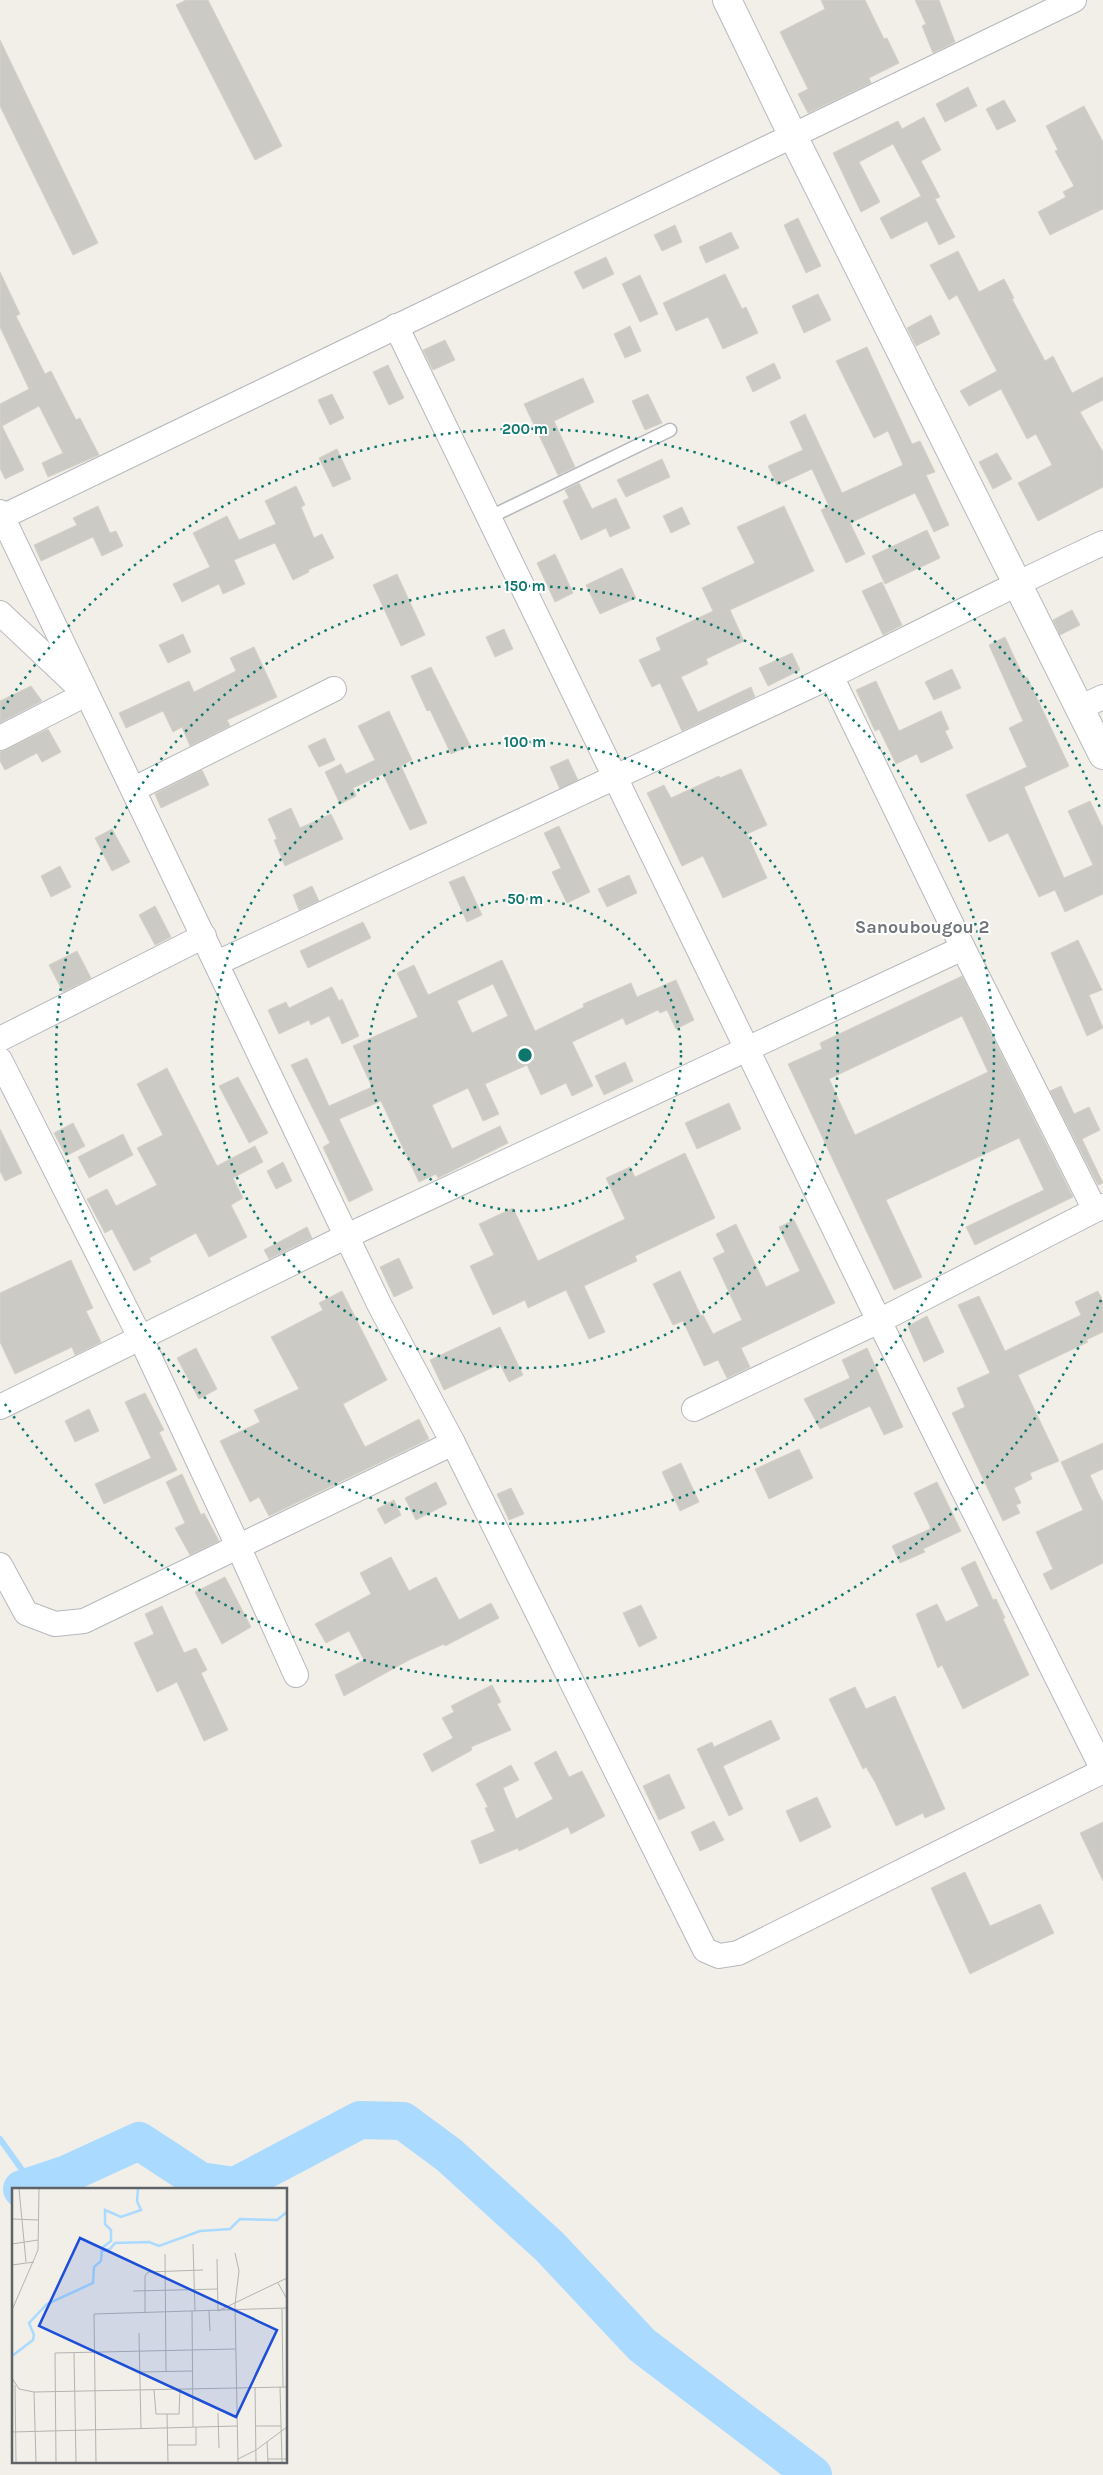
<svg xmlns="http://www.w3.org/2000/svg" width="1103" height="2475" font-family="Karla,sans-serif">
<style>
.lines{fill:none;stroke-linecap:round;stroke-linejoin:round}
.stream{stroke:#aadaff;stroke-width:6}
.river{stroke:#aadaff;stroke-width:38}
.building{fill:#cccac5;stroke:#d6d1c6;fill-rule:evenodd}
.service-casing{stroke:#b5b8bc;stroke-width:15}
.minor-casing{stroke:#b5b8bc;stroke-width:26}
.secondary-casing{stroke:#b6babf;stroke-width:30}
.service{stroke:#fff;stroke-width:12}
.minor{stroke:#fff;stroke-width:24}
.secondary{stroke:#fff;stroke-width:28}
.ring{fill:none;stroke:#0f766e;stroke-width:2.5;stroke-dasharray:2.5 5}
.labels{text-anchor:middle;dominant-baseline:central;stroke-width:4;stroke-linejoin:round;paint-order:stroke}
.quarter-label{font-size:18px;font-weight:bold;fill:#70757a;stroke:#fff}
.inset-river{fill:none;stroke:#aadaff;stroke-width:2.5}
.inset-road{fill:none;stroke:#b3b3b1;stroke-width:1}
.view{fill:#1d4ed8;fill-opacity:0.15;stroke:#1d4ed8;stroke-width:2.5}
.inset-edge{fill:none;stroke:#5f6368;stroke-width:2.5}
.centre{fill:#0f766e;stroke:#fff;stroke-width:2.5}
.ring-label{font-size:15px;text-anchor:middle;font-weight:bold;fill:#0f766e;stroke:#fff;stroke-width:4;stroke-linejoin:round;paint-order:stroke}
</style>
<rect width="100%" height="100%" fill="#f1efe8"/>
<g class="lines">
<!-- stream -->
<path class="stream" d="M0,2139L33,2185"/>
<!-- river -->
<path class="river" d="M22,2189L67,2174L139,2141L200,2181L235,2186L360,2120L403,2121L449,2155L549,2246L642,2345L813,2475"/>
</g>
<!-- building -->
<g class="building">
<path d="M186,0H208L282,146L255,160L176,5Z"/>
<path d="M821,0H865L884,39L887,38L899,63L869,78L871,83L808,113L798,94L808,89L780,32L825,9Z"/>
<path d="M915,0H939L955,42L933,53L922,26L926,24Z"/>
<path d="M0,40L98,243L73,255L0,106Z"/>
<path d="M968,87L977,106L945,122L936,104Z"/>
<path d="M1004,100L1016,121L997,130L986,109Z"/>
<path d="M1084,106L1103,142V209L1050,235L1038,212L1066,197L1063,192L1074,186L1055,151L1058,150L1046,126Z"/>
<path d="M924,117L941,150L921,161L940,197L935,199L955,237L939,245L927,221L891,239L880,218L921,196L893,144L859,162L880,202L861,212L833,153L898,121L902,129Z"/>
<path d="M798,218L821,266L806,273L784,225Z"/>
<path d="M675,225L682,242L662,251L654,235Z"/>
<path d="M731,232L739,248L706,263L699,247Z"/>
<path d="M958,251L979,292L1004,279L1014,298L1012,299L1045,361L1053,356L1072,393L1103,377V400L1080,412L1103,452V487L1038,521L1018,483L1052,465L1036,434L1027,439L1001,389L969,406L960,391L997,371L957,295L949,300L930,265Z"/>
<path d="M606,257L614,274L583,289L574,272Z"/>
<path d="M0,272L20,314L16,316L45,374L51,371L76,420L80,418L99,455L48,477L42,463L63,453L39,406L2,426L24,470L5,479L0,468V404L29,389L0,327Z"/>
<path d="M725,274L742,309L746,307L758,333L723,349L708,317L676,331L663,303Z"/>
<path d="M640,275L658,314L640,322L622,284Z"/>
<path d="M818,294L831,320L804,333L792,306Z"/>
<path d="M931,315L940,334L916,346L907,328Z"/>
<path d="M630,326L641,351L625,358L614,334Z"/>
<path d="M445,340L455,360L433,370L423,350Z"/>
<path d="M867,347L912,444L920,441L935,472L926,475L949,525L934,532L915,493L850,523L865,554L846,563L821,510L829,506L812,469L777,485L768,466L803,450L790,422L805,414L842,493L903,465L888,431L874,438L836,361Z"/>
<path d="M774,363L781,378L753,392L746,377Z"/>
<path d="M388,365L404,398L389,405L373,372Z"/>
<path d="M583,378L594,402L554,421L575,467L558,475L524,404Z"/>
<path d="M332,394L344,418L330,425L318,400Z"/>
<path d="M648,394L662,423L645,430L632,401Z"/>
<path d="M337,449L351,479L333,487L319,458Z"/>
<path d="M997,453L1012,479L993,489L979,462Z"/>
<path d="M662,459L670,477L626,497L617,480Z"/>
<path d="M579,483L592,509L616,498L630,528L610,537L606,528L581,540L563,501L569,498L565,490Z"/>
<path d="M296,486L305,505L301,507L314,538L322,534L334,558L308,570L309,572L293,580L275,543L234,560L245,584L223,594L219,584L182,602L173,584L210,567L193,533L227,516L239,540L276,524L265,501Z"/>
<path d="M98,506L110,533L116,531L123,546L102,556L93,537L41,561L34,545L77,525L73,518Z"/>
<path d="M784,506L814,571L730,610L744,641L706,659L708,664L681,677L698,712L751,687L755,697L682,731L660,683L652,687L639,660L661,650L656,638L713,611L702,588L755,563L737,527Z"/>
<path d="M682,507L690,524L671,533L663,516Z"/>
<path d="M927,530L940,558L885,584L872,556Z"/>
<path d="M555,554L573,593L555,602L537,563Z"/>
<path d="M622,568L636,598L600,614L586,585Z"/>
<path d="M397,574L425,635L401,646L373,585Z"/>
<path d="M882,582L902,625L883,635L862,591Z"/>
<path d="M1072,610L1080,625L1060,635L1053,620Z"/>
<path d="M504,629L513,649L495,657L486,637Z"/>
<path d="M183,634L191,652L168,663L159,645Z"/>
<path d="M1005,637L1024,678L1027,677L1069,766L1024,787L1064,878L1093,865L1068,811L1090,801L1103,828V894L1065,912L1055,890L1039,897L1008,833L989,842L966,795L1027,767L1009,728L1023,721L989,645Z"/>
<path d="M254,647L277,697L227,720L230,726L190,746L182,727L173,732L163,711L126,728L119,713L189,681L194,692L236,671L230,658Z"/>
<path d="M792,653L800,670L768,686L759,668Z"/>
<path d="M431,667L470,745L451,754L430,710L427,711L411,676Z"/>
<path d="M952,669L961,688L934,700L925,682Z"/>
<path d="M876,681L899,731L941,711L949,729L945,731L953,748L921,763L917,754L896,764L879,729L875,731L856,690Z"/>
<path d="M31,686L42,701L0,723V701Z"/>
<path d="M389,711L412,760L401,766L427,823L410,830L383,774L353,788L356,796L340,804L325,772L341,764L346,774L375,760L358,726Z"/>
<path d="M48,729L61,752L42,762L37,753L5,770L0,761V752Z"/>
<path d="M325,738L335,760L319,767L308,746Z"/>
<path d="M568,759L578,780L560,789L550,767Z"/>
<path d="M741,769L767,825L747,834L767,878L723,898L703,856L682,866L647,793L664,785L671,798L719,776L720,778Z"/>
<path d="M202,770L209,785L161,808L155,794Z"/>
<path d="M291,808L300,828L331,814L343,839L285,866L274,840L277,839L268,819Z"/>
<path d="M559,826L590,892L567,903L552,872L561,868L544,833Z"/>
<path d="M112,829L130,862L112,871L95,838Z"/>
<path d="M60,866L71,887L51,897L41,876Z"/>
<path d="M629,875L637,893L607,907L598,889Z"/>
<path d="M464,876L482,915L467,922L449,882Z"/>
<path d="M312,886L319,901L299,910L293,895Z"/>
<path d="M155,906L171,937L155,945L139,915Z"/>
<path d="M363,922L371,938L308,968L300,951Z"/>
<path d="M1078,940L1102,990L1089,995L1103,1028L1087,1036L1051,953Z"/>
<path d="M77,951L91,978L63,992L49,965Z"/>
<path d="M502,960L535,1031L584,1007L583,1004L631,983L637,997L676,980L694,1020L676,1029L667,1010L660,1013L658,1010L626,1025L623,1018L572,1042L593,1086L572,1096L566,1083L541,1095L527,1065L485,1084L499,1114L483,1121L468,1088L432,1105L452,1149L500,1126L508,1143L438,1178L436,1174L419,1182L381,1101L339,1119L373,1190L349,1202L323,1147L330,1143L291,1065L307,1058L329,1106L372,1087L353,1046L418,1017L397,973L414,965L428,995ZM493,984L508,1016L472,1033L457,1001Z"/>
<path d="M962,976L1073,1197L975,1245L966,1227L1044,1190L1019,1138L886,1200L922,1277L894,1290L788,1064L822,1049L820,1043ZM962,1016L988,1072L855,1135L829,1079Z"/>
<path d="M332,987L339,1001L342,999L359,1036L342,1044L329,1016L311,1025L309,1020L279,1034L268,1010L286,1002L289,1008Z"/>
<path d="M625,1062L633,1081L604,1095L595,1076Z"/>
<path d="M167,1068L217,1166L255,1146L263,1162L233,1178L243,1198L231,1205L247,1237L209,1257L196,1233L149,1258L151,1262L134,1271L112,1229L105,1233L87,1199L107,1189L116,1206L157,1185L137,1148L163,1135L137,1084Z"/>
<path d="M238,1077L268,1133L249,1143L219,1086Z"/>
<path d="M1061,1086L1074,1114L1089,1107L1100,1130L1082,1139L1103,1183L1098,1185L1050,1091Z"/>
<path d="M729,1103L741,1129L697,1149L685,1123Z"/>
<path d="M73,1123L85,1146L66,1156L54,1133Z"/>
<path d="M0,1129L22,1173L5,1181L0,1171Z"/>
<path d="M123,1134L133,1155L89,1178L78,1157Z"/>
<path d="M685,1153L715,1218L635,1256L637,1261L584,1286L605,1332L589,1339L566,1290L528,1308L525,1300L493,1315L470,1266L494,1255L479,1224L513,1208L538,1261L625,1219L606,1178L630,1167L635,1177Z"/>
<path d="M283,1162L292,1181L276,1189L267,1171Z"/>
<path d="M794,1220L835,1303L741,1348L750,1367L727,1378L718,1360L704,1366L683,1321L673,1325L653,1284L680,1271L701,1316L703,1315L713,1334L742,1320L713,1258L725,1252L716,1234L736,1224L766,1287L800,1271L779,1227Z"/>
<path d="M307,1227L312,1238L269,1259L264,1250Z"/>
<path d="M399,1258L413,1288L394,1297L380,1267Z"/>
<path d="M71,1260L93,1308L86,1311L101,1342L75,1355L72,1347L15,1374L0,1342V1293Z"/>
<path d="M342,1291L387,1380L343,1404L365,1447L419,1419L429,1439L269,1516L259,1497L250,1502L220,1441L260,1422L254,1410L299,1389L271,1337L323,1310L319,1303Z"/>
<path d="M1098,1291L1103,1301V1332L1086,1340L1088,1342L1018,1375L1059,1461L1030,1473L1032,1479L1014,1488L1021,1503L1016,1505L1020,1513L1003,1521L952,1413L965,1407L957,1388L990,1373L958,1305L979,1296L1005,1351L1081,1315L1075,1302Z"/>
<path d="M927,1316L944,1352L924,1362L908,1326Z"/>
<path d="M500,1327L523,1375L509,1382L500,1364L444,1390L430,1360Z"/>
<path d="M196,1348L217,1389L199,1399L177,1358Z"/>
<path d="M867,1348L903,1427L884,1435L870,1406L820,1429L804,1399L850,1378L842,1360Z"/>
<path d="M145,1393L164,1430L159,1432L177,1470L104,1504L95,1484L151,1458L125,1402Z"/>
<path d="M89,1409L99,1431L75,1442L65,1421Z"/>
<path d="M1103,1443V1469L1090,1475L1103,1503V1563L1051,1590L1043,1574L1053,1569L1036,1532L1083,1510L1061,1462Z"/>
<path d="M799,1449L813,1478L769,1499L755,1469Z"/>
<path d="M681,1463L699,1502L680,1511L662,1472Z"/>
<path d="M182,1474L201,1515L204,1513L219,1541L190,1555L175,1528L185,1523L166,1482Z"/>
<path d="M436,1482L447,1504L416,1520L405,1498Z"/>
<path d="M937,1482L961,1531L923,1549L925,1552L900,1563L892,1546L930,1529V1526L914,1493Z"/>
<path d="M511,1488L524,1514L509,1520L497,1494Z"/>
<path d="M394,1500L401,1515L385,1524L377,1509Z"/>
<path d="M391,1557L409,1591L436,1577L459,1620L491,1603L499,1618L445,1646L444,1644L409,1660L344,1696L335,1675L364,1660L349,1631L326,1643L315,1624L371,1594L360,1573Z"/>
<path d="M975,1561L993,1600L996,1599L1005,1618L1003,1619L1029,1675L963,1709L942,1665L938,1668L916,1614L937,1604L946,1622L979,1606L961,1568Z"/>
<path d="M225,1577L251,1627L222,1644L195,1592Z"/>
<path d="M641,1605L657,1638L639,1647L623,1613Z"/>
<path d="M162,1606L184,1653L196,1648L207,1670L201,1673L228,1730L204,1741L177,1682L157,1692L134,1643L154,1634L145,1614Z"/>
<path d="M492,1685L501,1702L497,1704L511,1730L471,1747L472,1750L432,1772L423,1754L453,1738L442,1718L454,1712L451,1706Z"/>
<path d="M855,1687L866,1709L895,1696L945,1809L925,1818L923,1813L896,1826L875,1782L866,1767L863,1769L829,1699Z"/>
<path d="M771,1720L780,1739L723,1766L743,1809L729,1816L697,1749L712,1742L714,1747Z"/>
<path d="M556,1751L569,1777L582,1771L605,1816L571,1834L568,1827L519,1851L518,1848L480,1864L471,1841L495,1831L485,1808L488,1807L476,1784L511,1765L519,1780L503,1788L516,1819L553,1799L534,1763Z"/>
<path d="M669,1774L685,1808L659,1820L643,1786Z"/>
<path d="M817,1797L831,1827L800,1842L786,1811Z"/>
<path d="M714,1821L724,1840L700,1851L691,1832Z"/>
<path d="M1103,1822V1881L1080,1833Z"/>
<path d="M965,1872L990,1926L1040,1904L1054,1933L970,1974L931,1888Z"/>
</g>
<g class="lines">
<defs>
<path id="service" d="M488,518L670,430"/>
<g id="minor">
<path d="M396,326L879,1321L1103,1770"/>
<path d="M0,512L379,1304L453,1443L705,1950L719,1956L738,1953L1103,1771"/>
<path d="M0,518L1074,0"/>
<path d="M0,613L86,694L0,738"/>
<path d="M831,676L963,948L1095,1210"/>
<path d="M1079,708L1103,697"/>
<path d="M134,789L334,689"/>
<path d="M217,963C414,872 611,781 806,688C906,640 1003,589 1103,543"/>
<path d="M0,1039L204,936"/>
<path d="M0,1060L141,1339L238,1546L296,1675"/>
<path d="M0,1407L347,1236L963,948"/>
<path d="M694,1409L879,1321L1103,1206"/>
<path d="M0,1565L26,1613L55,1624L84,1621L453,1443"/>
</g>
<path id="secondary" d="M727,0L793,136L1103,755"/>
</defs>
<!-- service casing -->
<use href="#service" class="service-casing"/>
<!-- minor casing -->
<use href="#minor" class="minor-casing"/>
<!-- secondary casing -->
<use href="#secondary" class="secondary-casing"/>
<!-- service -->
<use href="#service" class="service"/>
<!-- minor -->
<use href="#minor" class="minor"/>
<!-- secondary -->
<use href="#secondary" class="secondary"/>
</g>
<!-- distance rings -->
<g class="ring">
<circle cx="525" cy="1055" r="156"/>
<circle cx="525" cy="1055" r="313"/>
<circle cx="525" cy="1055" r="469"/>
<path d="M1101 1300A626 626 0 0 1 3 1401M3 709A626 626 0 0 1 1101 810"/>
</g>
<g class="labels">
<!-- quarter labels -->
<g class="quarter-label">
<text x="922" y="927">Sanoubougou 2</text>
</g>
</g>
<!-- overview -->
<g transform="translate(12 2188)">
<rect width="275" height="275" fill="#f1efe8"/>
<path class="inset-river" d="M90,63L98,61L103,55L137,54L147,58L188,43L218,41L228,31L265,32L275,24M0,168L21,152L22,147L17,135L35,116L81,95L82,79L89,73L90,60L99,53V42L93,36V22L109,29L129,22L125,13L126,1"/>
<path class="inset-road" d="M7,1L14,74M0,31L27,32M0,56L26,52M181,56L183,123M223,65L227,83L223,116L226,274M153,66L154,183M205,71L206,123L275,90M0,77L22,74M266,95L275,111M121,103L206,101M270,121L271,199M0,122L26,62L27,1M180,123L181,239M197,123L198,143M133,124V88L136,84L191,82M127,145L129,241M62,165L64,274M128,184L180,183M0,190L7,201L22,204L275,199M3,197L4,274M243,199L244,274M268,199L270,274M142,202L144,226H167L168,201M22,204L24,274M206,225L207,260M155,226L156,274M244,238H269M0,244L225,238M255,254L256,274M156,257H184V239M226,271L244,262L275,239M256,271H275M44,274L43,165L224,161M84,274L82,126L275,120"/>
<path class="view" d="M68,50L265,142L224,229L27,138Z"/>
<rect width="275" height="275" class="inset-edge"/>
</g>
<circle cx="525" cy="1055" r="8" class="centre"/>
<g class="ring-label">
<text x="525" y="434">200 m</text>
<text x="525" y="591">150 m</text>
<text x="525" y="747">100 m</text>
<text x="525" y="904">50 m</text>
</g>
</svg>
